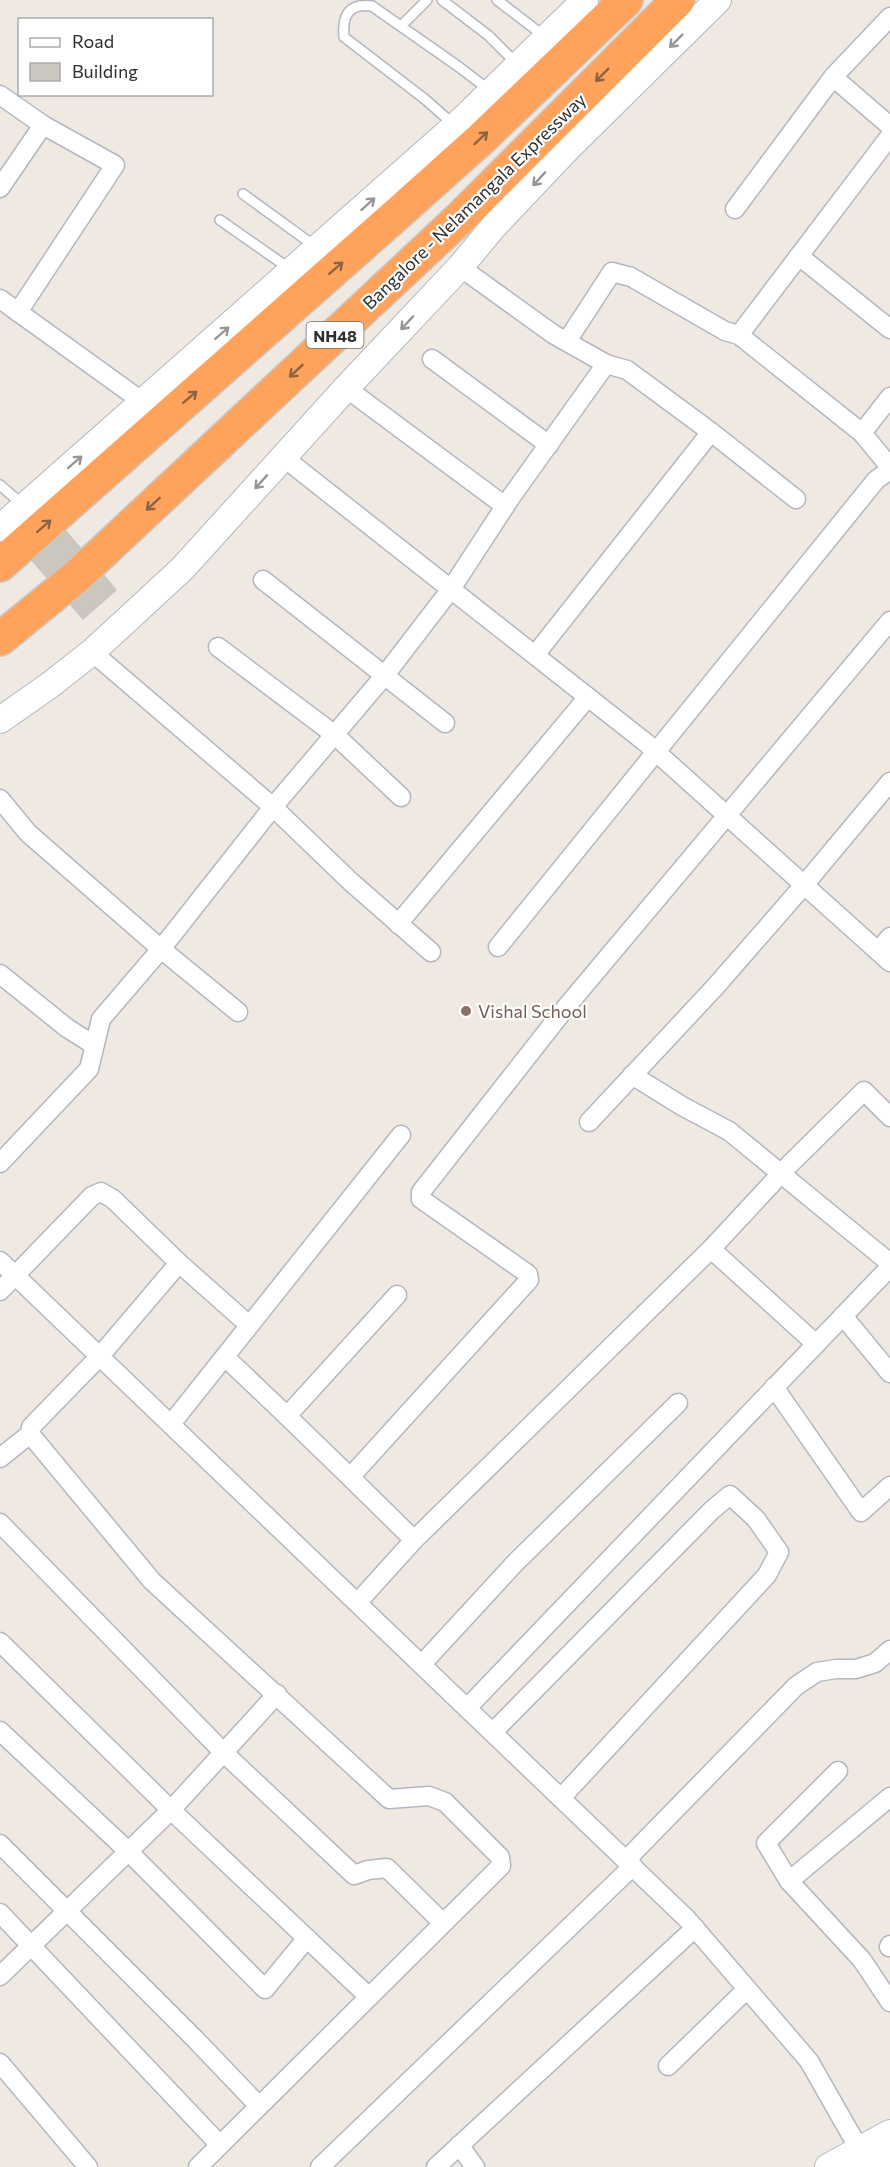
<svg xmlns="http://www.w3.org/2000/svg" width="890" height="2167" font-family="Commissioner,sans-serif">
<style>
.building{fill:#cbc7bf;stroke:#cbc5ba;stroke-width:1.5}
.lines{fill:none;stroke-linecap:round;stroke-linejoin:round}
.lane-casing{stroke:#b4b7c1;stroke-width:12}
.street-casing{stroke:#b4b7c1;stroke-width:21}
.secondary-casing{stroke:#b4b7c1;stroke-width:28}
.highway-casing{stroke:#c9c9c9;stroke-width:36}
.lane{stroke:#fff;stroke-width:9}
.street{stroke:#fff;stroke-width:18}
.secondary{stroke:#fff;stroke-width:26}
.highway{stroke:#ffa35c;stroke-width:33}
.oneway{stroke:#969696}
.oneway2{stroke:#8c6343}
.education-dot{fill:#8d6e63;stroke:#fff;stroke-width:2}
.labels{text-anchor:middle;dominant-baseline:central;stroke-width:4.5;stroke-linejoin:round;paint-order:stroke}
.shield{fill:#fff;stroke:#6d6d6d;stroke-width:1.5}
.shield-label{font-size:16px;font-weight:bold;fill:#2e2e2e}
.street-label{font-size:18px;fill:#2e2e2e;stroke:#fff}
.education-label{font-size:18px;fill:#785e54;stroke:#fff;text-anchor:start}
</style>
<rect width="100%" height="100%" fill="#efe9e1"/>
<!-- building -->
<path class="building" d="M64,529L116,590L83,619L30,558Z"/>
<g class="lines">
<defs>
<g id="lane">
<path d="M442,0L489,36L517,64"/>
<path d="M497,0L544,36"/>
<path d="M401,26L427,0"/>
<path d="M453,124L426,100L344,37C342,15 349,3 372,6L459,67L489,90"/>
<path d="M243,194L316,247"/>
<path d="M220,220L290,269"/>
<path d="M0,485L23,505"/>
</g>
<g id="street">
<path d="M833,77L890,126"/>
<path d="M0,95L43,125L0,188"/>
<path d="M735,209L833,77L890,17"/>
<path d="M799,256L890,329"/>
<path d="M460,267L553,334L606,364L627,370L711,432L796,499"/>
<path d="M0,299L143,402"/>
<path d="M18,312L115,165L43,125"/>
<path d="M739,335L890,136"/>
<path d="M567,341L612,272L631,277L725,331L739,335L862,433L890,467"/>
<path d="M432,359L549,445"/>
<path d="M346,388L505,506"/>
<path d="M862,433L890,397"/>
<path d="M283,457L645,742L890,962"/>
<path d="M263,580L445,723"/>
<path d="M218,647L335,735L401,797"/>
<path d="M92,652L273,807L351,882L431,952"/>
<path d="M535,655L711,432"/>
<path d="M0,799L28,833L161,949L238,1012"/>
<path d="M398,924L588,697"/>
<path d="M498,947L876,480L890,470"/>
<path d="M878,951L890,937"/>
<path d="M0,974L67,1028L94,1045"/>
<path d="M632,1075L682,1106L729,1131L890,1263"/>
<path d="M589,1122L716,986L804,885L890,782"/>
<path d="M0,1163L89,1069L101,1019L161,949L273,807L385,675L451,589L511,497L606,364"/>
<path d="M711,1249L816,1344"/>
<path d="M0,1261L687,1919L809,2061L854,2140L860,2162"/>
<path d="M179,1263L100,1356L31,1427L30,1434L152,1581L389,1799L429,1796L445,1802L500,1857L501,1866L198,2167"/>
<path d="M0,1291L92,1196L101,1192L113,1199L179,1263L249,1325"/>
<path d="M843,1316L890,1373"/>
<path d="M225,1357L287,1416"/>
<path d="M774,1387L861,1512L890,1486"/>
<path d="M171,1424L401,1135"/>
<path d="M0,1458L30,1434"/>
<path d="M353,1480L287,1416L397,1295"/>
<path d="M0,1523L224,1753L354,1875L368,1870L387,1868L443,1923"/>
<path d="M414,1540L711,1249L789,1165L864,1091L890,1117"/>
<path d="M358,1602L414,1540L353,1480V1474L529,1280L528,1274L421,1199V1192L567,1006L890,621"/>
<path d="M0,1642L171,1810L369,1997"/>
<path d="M422,1664L515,1563L678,1403"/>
<path d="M467,1708L890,1267"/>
<path d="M0,1731L129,1852L265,1989L307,1938"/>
<path d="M493,1732L712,1510L730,1495L756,1519L779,1552L767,1575L561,1798"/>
<path d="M838,1771L766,1843L789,1881L890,1797"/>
<path d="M0,1844L196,2040L259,2106"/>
<path d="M626,1860L796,1686L817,1672L836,1669H856L875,1663L890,1650"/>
<path d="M789,1881L862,1960L890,2002"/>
<path d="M0,1913L220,2145"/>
<path d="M889,1947L890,1945"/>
<path d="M0,1976L171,1810L277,1694"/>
<path d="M0,2063L88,2167"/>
<path d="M668,2066L747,1989"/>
<path d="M459,2145L475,2167"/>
<path d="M320,2167L633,1866"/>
<path d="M436,2167L695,1928"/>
</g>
<g id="secondary">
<path d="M0,528L462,120L585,0"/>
<path d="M0,720L50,685L92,652L182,569L346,388L460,267L495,225L567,149L718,0"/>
<path d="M828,2167L890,2133"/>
<path d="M872,2167L890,2156"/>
</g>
<g id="highway">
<path d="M0,565L396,215L482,138L626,0"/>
<path d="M0,639L76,577L459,219L678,0"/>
</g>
</defs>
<!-- lane casing -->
<use href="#lane" class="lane-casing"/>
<!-- street casing -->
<use href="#street" class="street-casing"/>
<!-- secondary casing -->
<use href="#secondary" class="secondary-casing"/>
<!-- highway casing -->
<use href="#highway" class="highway-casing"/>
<!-- lane -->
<use href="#lane" class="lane"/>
<!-- street -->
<use href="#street" class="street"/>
<!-- secondary -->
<use href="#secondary" class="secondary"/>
<!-- highway -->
<use href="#highway" class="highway"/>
</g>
<!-- one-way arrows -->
<defs><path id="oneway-shaft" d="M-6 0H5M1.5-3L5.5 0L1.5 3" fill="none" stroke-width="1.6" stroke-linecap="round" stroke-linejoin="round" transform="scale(1.5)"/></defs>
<g class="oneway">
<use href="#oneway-shaft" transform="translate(676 41) rotate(135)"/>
<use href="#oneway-shaft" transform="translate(539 179) rotate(133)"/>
<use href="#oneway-shaft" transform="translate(368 204) rotate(-42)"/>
<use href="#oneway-shaft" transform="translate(407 323) rotate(133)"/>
<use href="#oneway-shaft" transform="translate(222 333) rotate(-41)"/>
<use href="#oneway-shaft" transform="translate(75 462) rotate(-41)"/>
<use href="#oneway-shaft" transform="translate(261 482) rotate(132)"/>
</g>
<g class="oneway2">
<use href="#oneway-shaft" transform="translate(602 75) rotate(135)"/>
<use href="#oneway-shaft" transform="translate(481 138) rotate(-43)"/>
<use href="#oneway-shaft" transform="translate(336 268) rotate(-41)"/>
<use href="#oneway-shaft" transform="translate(296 371) rotate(137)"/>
<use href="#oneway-shaft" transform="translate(190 397) rotate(-41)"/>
<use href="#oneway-shaft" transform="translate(153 504) rotate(137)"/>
<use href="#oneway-shaft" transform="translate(44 526) rotate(-41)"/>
</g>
<!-- markers -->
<circle class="education-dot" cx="466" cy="1011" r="6"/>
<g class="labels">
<!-- shield labels -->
<rect class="shield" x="306.5" y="322" width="57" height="26" rx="4.5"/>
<g class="shield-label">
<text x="335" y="335">NH48</text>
</g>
<!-- street labels -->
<g class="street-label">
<text transform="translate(474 201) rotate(-44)">Bangalore - Nelamangala Expressway</text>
</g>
<!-- education labels -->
<g class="education-label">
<text x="478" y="1011">Vishal School</text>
</g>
</g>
<!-- legend -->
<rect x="18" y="18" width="195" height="78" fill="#ffffff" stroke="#ababab" stroke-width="1.5"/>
<rect x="30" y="38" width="30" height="9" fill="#ffffff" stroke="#ababab" stroke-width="1.5"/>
<text x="72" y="48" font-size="18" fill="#2e2e2e">Road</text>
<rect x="30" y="63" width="30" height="18" fill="#cbc7bf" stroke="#ababab" stroke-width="1.5"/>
<text x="72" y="78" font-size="18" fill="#2e2e2e">Building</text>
</svg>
